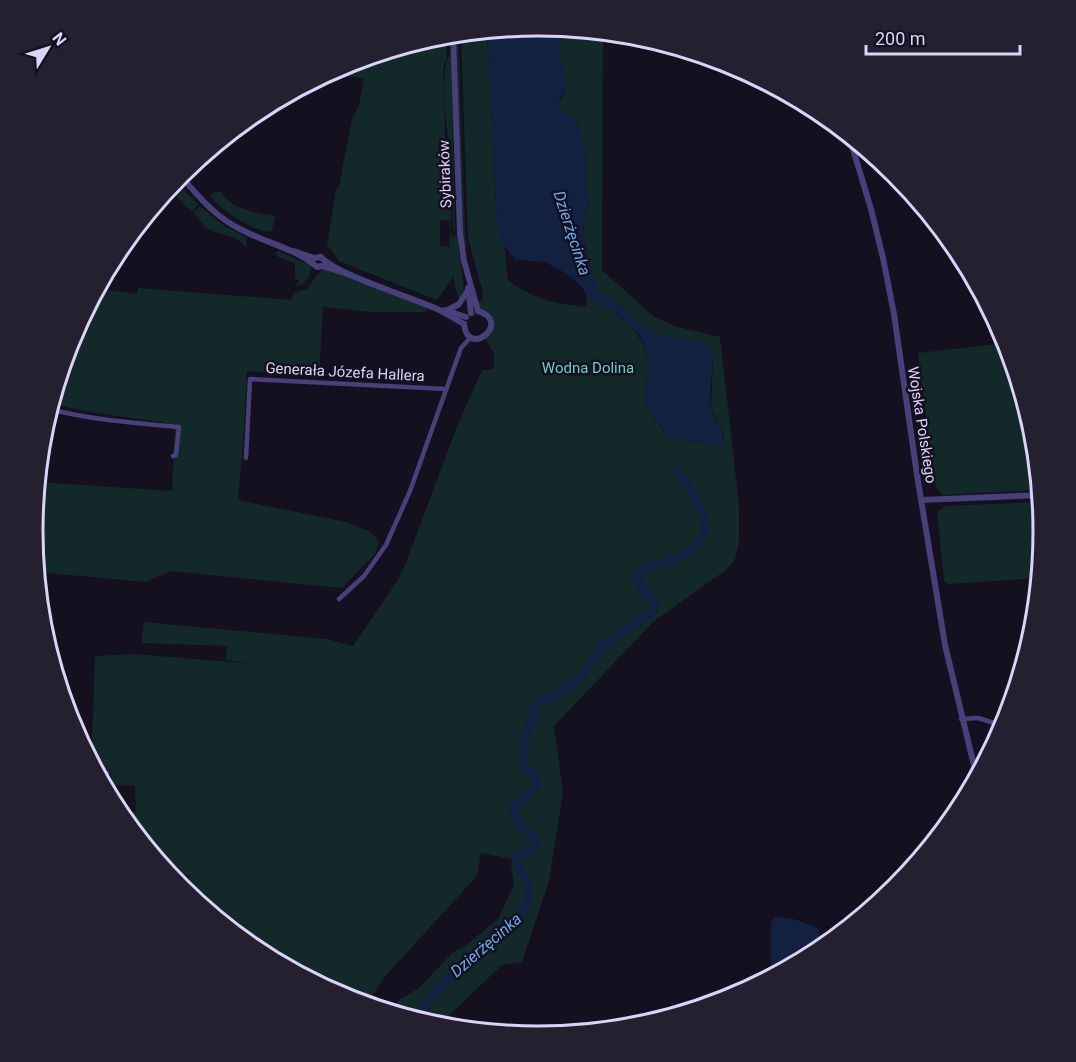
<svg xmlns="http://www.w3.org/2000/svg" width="1076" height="1062" font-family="Roboto,sans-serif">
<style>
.green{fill:#132829}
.water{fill:#132140}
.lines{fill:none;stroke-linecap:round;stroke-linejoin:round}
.river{stroke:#132140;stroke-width:9}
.minor{stroke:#474079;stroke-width:4.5}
.tertiary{stroke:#474079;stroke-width:6}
.labels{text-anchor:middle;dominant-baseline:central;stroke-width:5;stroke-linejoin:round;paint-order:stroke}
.street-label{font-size:15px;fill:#dbd3f9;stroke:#14101f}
.park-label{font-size:15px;fill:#69d0be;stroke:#14101f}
.water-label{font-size:16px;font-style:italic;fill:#6ea8ed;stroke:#14101f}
.rim{fill:none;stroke:#dbd3f9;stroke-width:3}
</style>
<rect width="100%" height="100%" fill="#14101f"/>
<!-- green -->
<g class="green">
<path d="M561,28L603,32L602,270L652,315L674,326L720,337L739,505V543L735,559L726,570L653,622L554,726L563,792L549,881L522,962L502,965L438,1026L392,1012L399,1000L419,988L452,953L465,946L498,919L514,885L511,864L512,859L481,853L477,876L388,973L366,1004L344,998L257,951L180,888H185L190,875L169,874L130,827L131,815L136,811L135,786L116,785L113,789L110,770L95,769L90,757L87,755L80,742L92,743L95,656L135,654L254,664L226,660L227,646L141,643L144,622L327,639L353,646L398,580L405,565L458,424L482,370L494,369V353L485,339L492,329L477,302L482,300L483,293L468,238L461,33L487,30L497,220L504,245L508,280C537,301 553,303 587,307V296C611,311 638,323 646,353C648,357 649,361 649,366C648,376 643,395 646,404C649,415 662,424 665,436L698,443H723L724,433L711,407L713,358L699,342L659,336L650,332L643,327L621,305L608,299L598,289L592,277L584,236L583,218L590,203L587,195V157L576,120L560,111L557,105L565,93L566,73L561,64Z"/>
<path d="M458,33L465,233L467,250L463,239L456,34Z"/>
<path d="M440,35H446L447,57L443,69L445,135L450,164L451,231H450L449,220H440V246L450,247V235H452L454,276L437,300L339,261L330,248L327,246L336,189L339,187L352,119L359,105L364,79L330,72L345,64Z"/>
<path d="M448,57H451L455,231H453C452,209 453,187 451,165C449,133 438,87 448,57Z"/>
<path d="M175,181L198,204L192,212L168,189Z"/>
<path d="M214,191L221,192C233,211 256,212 276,216L271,232C249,230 225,212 210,197Z"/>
<path d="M200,206L223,225L247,238L245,248C240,233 219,237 207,228C202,224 198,218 193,213Z"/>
<path d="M453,235L457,236L464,287L460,299C451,288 453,251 453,235Z"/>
<path d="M279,251L305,263L306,261L311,266C311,275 306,283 298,286L294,284L299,283V280L295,279V263L278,257L276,253Z"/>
<path d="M322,269L347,276L429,309L425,312H371L323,307L319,376L247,371L243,446L238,500L346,522L371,532L379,541L375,554L342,588L171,571L145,582L37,572L33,531L37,482L172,491L175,424L96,413L51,404L71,337L97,289L137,294L138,288L291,300L293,293L307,289Z"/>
<path d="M993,315L1005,338L1034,433L1039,490L942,495L935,485L918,353L998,344L995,340Z"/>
<path d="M1041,502L1043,531L1039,578L948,584L944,581L937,512L945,506Z"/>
</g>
<!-- water -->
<g class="water">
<path d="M538,26L561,28V63L566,73L567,86L557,105L560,111L576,119L587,157V195L590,203C587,208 584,214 583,220C582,233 591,281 600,291C607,299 618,302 626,310C636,319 644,331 658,335C674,341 699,335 711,349C716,368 707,388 711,407C714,422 725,423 723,443L721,444L698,443L665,436L663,429L649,411L645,403L646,384L649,363L643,342L638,333L621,317L587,296L581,286L565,273L545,262L516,260L501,242L497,220L487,30Z"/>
<path d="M775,917L794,919L818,928L824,947L771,977V922Z"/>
</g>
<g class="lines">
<!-- river -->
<path class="river" d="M414,1019L446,980L477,954L496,932L518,920L526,907L529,895L527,881L519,868L516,858L528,850L534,849L537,844C532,832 503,816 519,801C526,795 531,793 537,785L536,777L525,768C524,757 522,745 526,734C526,733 529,727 530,725C533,714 529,708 540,700L547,701L580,679L603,646L612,638L653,612L655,605C650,596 643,590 637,581C638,579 639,574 640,572C645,565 654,566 661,564C684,557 714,542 703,514C697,499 686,484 677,470"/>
<!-- minor -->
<g class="minor">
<path d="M49,409C92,420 135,423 179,427L176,455L173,456"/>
<path d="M246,458L250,379L446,389"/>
<path d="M339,599L364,576L386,545L410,491L461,348L471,337"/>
<path d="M961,719L978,718L1004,726"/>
<path d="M105,789L107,773"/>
</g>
<!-- tertiary -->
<g class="tertiary">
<path d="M453,34L460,233L464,261L478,311"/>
<path d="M849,136L871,209L883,258L894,314L917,475L945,645L977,778"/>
<path d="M180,175C199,197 215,217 242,230C266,243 297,249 317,267L322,266L351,275"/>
<path d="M294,251L314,258L321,257C335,274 410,297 435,308C445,312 454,319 464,324"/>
<path d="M468,288L471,313"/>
<path d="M445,310L466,317"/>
<path d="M446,311L459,304L468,290"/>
<path d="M464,324C468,360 513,321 478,311"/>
<path d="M921,500L1040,495"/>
</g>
</g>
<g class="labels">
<!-- street labels -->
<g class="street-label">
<text transform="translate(445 174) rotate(-92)">Sybiraków</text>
<text transform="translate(345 372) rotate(3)">Generała Józefa Hallera</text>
<text transform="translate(922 425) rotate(81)">Wojska Polskiego</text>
</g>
<!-- park labels -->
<g class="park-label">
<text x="588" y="368">Wodna Dolina</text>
</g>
<!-- water labels -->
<g class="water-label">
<text transform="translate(572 233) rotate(72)">Dzierżęcinka</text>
<text transform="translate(486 945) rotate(-41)">Dzierżęcinka</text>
</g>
</g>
<!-- crop -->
<path d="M0 0H1076V1062H0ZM43 531a495 495 0 1 1 990 0a495 495 0 1 1-990 0Z" fill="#242030" fill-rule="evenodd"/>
<path class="rim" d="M43 531a495 495 0 1 1 990 0a495 495 0 1 1-990 0Z"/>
<!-- north arrow -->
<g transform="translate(48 48) rotate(52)" stroke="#14101f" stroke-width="4.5" paint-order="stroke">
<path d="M0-4.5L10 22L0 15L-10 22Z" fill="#dbd3f9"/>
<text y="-9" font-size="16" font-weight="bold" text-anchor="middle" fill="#dbd3f9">N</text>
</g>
<!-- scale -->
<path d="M866 45v9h154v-9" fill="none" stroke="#dbd3f9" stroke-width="3"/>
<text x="875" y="45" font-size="18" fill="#dbd3f9" stroke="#14101f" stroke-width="4.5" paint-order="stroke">200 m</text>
</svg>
